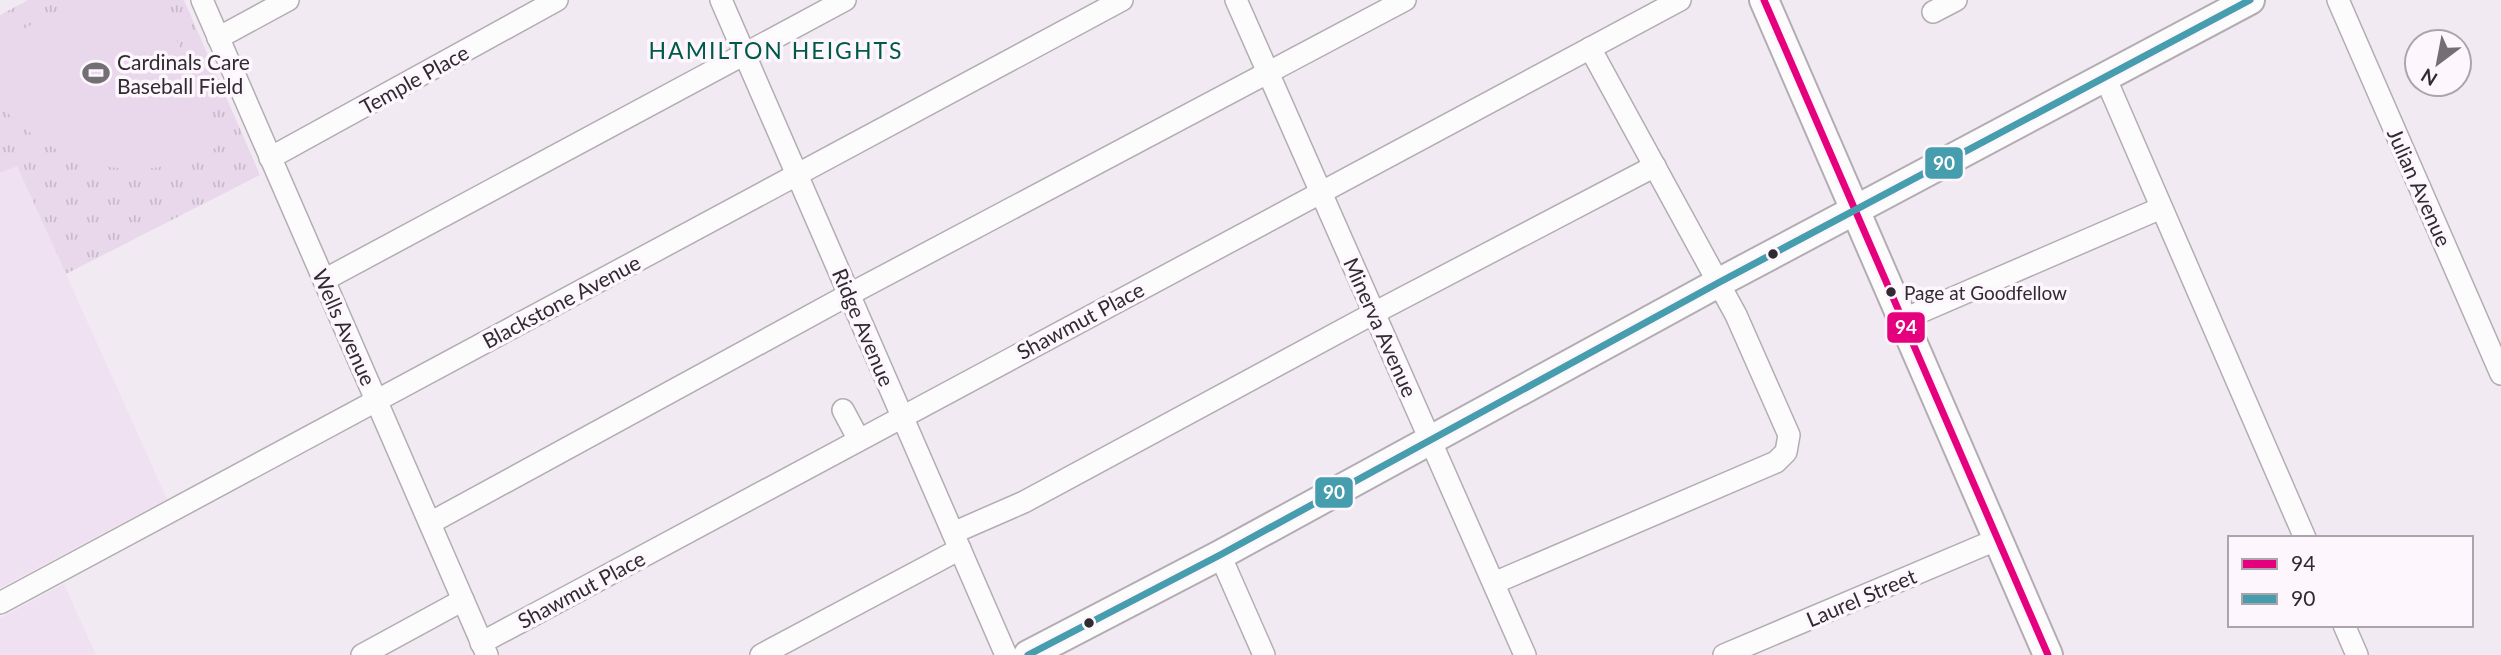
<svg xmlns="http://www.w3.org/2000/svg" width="2501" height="655" font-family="Lato,sans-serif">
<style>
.built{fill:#efe1f1}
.grass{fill:url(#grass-tufts)}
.pitch{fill:#e9d8eb}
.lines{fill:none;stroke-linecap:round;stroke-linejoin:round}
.minor-casing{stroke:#b3adb3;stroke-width:24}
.major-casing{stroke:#b3adb3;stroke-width:32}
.minor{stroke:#fdfcfd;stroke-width:21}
.major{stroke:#fdfcfd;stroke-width:28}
.bus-1-casing{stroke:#fdf7fd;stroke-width:12}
.bus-2-casing{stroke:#fdf7fd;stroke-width:12}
.bus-1{stroke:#e5007d;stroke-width:7}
.bus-2{stroke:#469dad;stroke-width:7}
.bus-dot{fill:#302b31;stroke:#fdf7fd;stroke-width:2.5}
.labels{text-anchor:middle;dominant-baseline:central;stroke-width:7;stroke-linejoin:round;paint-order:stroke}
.bus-label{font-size:19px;fill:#302b31;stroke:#fdf7fd;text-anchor:start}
.poi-label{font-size:21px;fill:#302b31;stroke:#fdf7fd;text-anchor:start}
.street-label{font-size:21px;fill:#302b31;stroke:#fdf7fd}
.neighbourhood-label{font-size:23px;letter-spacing:2px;fill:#005a49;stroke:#fdf7fd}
.line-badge{stroke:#fdf7fd;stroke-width:2.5}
.badge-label{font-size:19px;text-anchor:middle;font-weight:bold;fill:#fff}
</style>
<defs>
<pattern id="grass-tufts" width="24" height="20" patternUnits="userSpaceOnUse" patternTransform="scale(1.75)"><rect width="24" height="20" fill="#e9d8eb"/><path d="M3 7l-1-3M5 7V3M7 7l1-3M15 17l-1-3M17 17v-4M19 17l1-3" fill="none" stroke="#c8baca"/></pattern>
</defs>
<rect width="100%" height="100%" fill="#f2eaf2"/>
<!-- built -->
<g class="built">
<path d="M17,165L167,499L0,588V173Z"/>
<path d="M64,584L96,655H0V618Z"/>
</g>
<!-- grass -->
<path class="grass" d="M28,0H184L260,175L66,274L17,166L0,173V15Z"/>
<!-- pitch -->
<path class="pitch" d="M77,0H159L222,144C146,190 58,170 0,105V42Z"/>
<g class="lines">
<defs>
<g id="minor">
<path d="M202,0L487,655"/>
<path d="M721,0L1006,655"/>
<path d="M1236,0L1525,655"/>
<path d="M2338,0L2501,374"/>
<path d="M1933,12L1956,0"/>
<path d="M218,38L288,0"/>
<path d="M2105,77L2305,538"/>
<path d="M270,158L557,0"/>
<path d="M324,280L845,0"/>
<path d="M1902,320L2161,208"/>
<path d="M843,410L859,440"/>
<path d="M430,523L850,294L1405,0"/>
<path d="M953,533L1024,502L1374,313L1655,166"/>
<path d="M1220,555L1264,655"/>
<path d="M1494,583L1776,462L1786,452L1789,435L1736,315L1590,48"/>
<path d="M0,603L1122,0"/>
<path d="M2344,625L2357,655"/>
<path d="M481,643L1680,0"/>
<path d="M362,655L463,600"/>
<path d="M761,655L960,549"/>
<path d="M1724,655L1998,539"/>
</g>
<g id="major">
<path d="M1764,0L2048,655"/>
<path d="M1028,655L1220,555L1718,283L2250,0"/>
</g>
</defs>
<!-- minor casing -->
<use href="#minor" class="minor-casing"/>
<!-- major casing -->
<use href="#major" class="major-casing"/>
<!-- minor -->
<use href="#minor" class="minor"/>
<!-- major -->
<use href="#major" class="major"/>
<defs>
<path id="bus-1" d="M1764,0L2048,655"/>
<path id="bus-2" d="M1028,655L1220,555L1718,283L2250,0"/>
</defs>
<!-- bus-1 casing -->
<use href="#bus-1" class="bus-1-casing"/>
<!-- bus-2 casing -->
<use href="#bus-2" class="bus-2-casing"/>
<!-- bus-1 -->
<use href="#bus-1" class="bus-1"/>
<!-- bus-2 -->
<use href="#bus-2" class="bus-2"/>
</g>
<!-- icons -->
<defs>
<symbol id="stadium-bare" viewBox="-9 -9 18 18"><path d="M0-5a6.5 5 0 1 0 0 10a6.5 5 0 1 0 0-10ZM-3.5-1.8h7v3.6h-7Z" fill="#746e75" stroke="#fdf7fd" stroke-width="2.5" paint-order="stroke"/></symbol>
</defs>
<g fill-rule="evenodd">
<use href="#stadium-bare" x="77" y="54" width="38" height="38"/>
</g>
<!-- markers -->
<g class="bus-dot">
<circle cx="1773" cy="254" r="6"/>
<circle cx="1891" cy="292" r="6"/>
<circle cx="1089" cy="623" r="6"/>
</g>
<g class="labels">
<!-- bus labels -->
<g class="bus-label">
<text x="1904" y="292">Page at Goodfellow</text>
</g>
<!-- poi labels -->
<g class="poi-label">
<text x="117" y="61">Cardinals Care<tspan x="117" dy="24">Baseball Field</tspan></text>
</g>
<!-- street labels -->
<g class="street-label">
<text transform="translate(414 79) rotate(-29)">Temple Place</text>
<text transform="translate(2420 187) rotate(66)">Julian Avenue</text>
<text transform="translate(561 301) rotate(-28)">Blackstone Avenue</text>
<text transform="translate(1080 320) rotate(-28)">Shawmut Place</text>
<text transform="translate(345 327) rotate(66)">Wells Avenue</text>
<text transform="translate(864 327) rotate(67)">Ridge Avenue</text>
<text transform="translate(1381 327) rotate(66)">Minerva Avenue</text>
<text transform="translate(581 589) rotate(-28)">Shawmut Place</text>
<text transform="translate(1861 597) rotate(-23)">Laurel Street</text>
</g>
<!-- neighbourhood labels -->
<g class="neighbourhood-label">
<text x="776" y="50">HAMILTON HEIGHTS</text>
</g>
</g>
<g class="line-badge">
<rect x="1924" y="146" width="40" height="34" rx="7" fill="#469dad"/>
<rect x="1886" y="311" width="40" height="33" rx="7" fill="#e5007d"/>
<rect x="1314" y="476" width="40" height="33" rx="7" fill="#469dad"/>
</g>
<g class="badge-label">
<text x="1944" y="170">90</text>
<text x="1906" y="334">94</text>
<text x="1334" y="499">90</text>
</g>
<!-- legend -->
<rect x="2228" y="536" width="245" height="91" fill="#fdf7fd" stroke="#aba5ab" stroke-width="2"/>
<rect x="2242" y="559" width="35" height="10" fill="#e5007d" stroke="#aba5ab" stroke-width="2"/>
<text x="2291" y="571" font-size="21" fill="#302b31">94</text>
<rect x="2242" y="594" width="35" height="10" fill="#469dad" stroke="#aba5ab" stroke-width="2"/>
<text x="2291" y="606" font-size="21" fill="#302b31">90</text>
<!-- north arrow -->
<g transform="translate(2438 63) rotate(212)"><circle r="33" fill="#fdf7fd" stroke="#aba5ab" stroke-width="2"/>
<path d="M0-5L12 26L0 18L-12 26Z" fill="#746e75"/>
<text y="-10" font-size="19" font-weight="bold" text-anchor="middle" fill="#302b31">N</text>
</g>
</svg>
